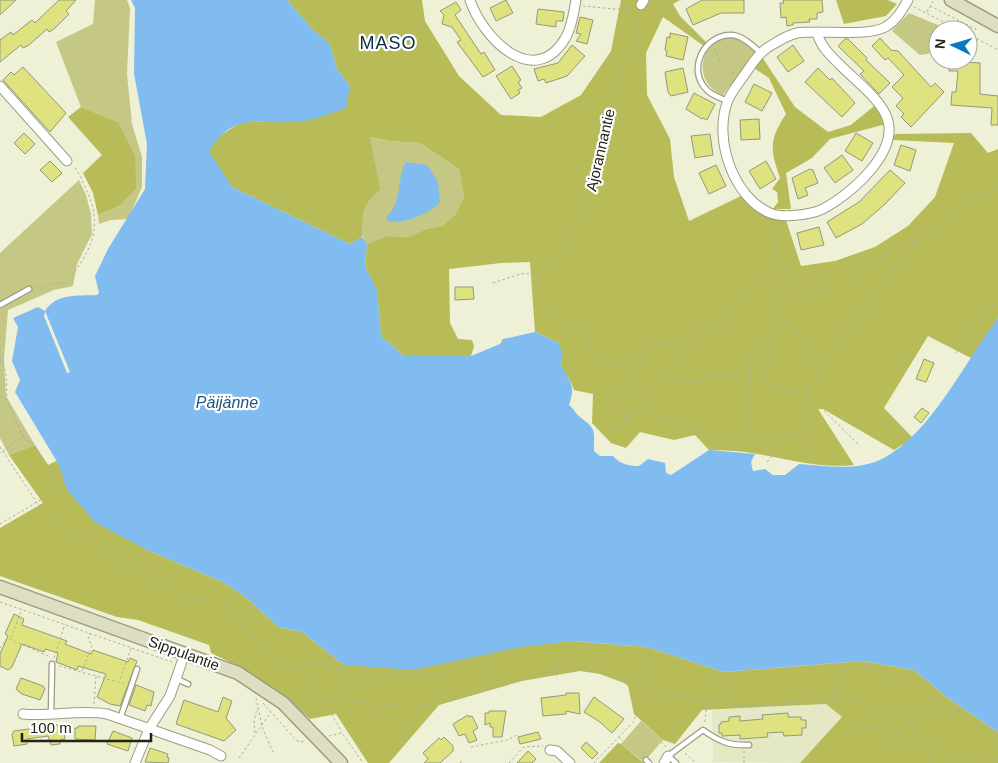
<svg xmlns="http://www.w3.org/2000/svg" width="998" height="763" font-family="Helvetica,sans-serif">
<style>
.built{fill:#e5e8c5}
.green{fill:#c4c884}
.forest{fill:#b7bb58}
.water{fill:#81bcf1}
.pier{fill:#eff1d6}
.building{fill:#dee27f;stroke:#95977d}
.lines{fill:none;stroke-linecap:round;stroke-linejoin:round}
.lane-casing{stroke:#9b9d84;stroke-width:7}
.street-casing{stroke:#9b9d84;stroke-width:11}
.secondary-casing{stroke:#9b9d84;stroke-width:15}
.path{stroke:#aeaf9a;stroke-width:1;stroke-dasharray:2.5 2.5;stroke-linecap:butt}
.lane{stroke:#fff;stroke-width:4.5}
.street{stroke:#fff;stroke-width:9}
.secondary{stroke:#dddec2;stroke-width:12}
.labels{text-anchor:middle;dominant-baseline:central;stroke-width:4.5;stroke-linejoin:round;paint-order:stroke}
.street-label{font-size:15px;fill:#222319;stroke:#fff}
.water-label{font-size:16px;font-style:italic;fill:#1e5480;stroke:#fff}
.quarter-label{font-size:18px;letter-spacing:1px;fill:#0b2b45;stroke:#fff}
</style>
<rect width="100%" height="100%" fill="#eff1d6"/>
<!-- built -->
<path class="built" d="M826,704L842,717L800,763L713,762L712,710Z"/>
<!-- green -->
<g class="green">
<path d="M95,0H127L130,8L127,74L132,124L142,157V187L128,219L111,220L99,224L98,215L119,207L118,122L81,107L56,42L93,24Z"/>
<path d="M909,13L950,30H938V52L920,55L892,31Z"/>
<path d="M725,37H737L755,49V53L723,95C694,84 697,47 725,37Z"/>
<path d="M369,137L389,141L420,143L459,169L464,197L455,215L442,226L426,229L408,237L387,236L367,244C352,224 365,205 379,189Z"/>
<path d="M79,180L86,195L91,214L92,234L77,264L73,286L54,290L8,310L4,359L6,396L35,445L9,455L0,438V253Z"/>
<path d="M641,721L663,740L644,762L621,744Z"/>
</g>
<!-- forest -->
<g class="forest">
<path d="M287,0H422L425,21L459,76L501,115L541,117L581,95L611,51L621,0H680L673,4L680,16L706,42L704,46L663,17L646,53L647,95L670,139L674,177L689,221L741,196C753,212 767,218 786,220L801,266L835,261L875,247L908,226L935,197L954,143L893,140L895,134L971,133L988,153L998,149V318L971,358L928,336L884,408L913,438L894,450L823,409H818L854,465C816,469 787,458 751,453C737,450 723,451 709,450L695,435L674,440L640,432L626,448L611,443L592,423L593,394L574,390C571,382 569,378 564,372C559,364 559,352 559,343L535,332L530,262L501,263L449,269L450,323L458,339L472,340L474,346L471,356H404L381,336L377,291L365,266L367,244L387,236L408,237L426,229L442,226L455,215L464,197L459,169L420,143L389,141L370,137L380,189C362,208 362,211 362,237L350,244L232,187L208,151L217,138L241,122L308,120L350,86L337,69L329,43L312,29Z"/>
<path d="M836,0H888L897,4L886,16L844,24Z"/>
<path d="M762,57L795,107L828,132L851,125L874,106L884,118L886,124L830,139L812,158L786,173L791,209H773L778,202L777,192L772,189L780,178C770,149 769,140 786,114L769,78L754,68Z"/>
<path d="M81,107L118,122L135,156L136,188L118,207L98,215L93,193L83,173L102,155L68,117Z"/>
<path d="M35,445L48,465L56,461L147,550L223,582L248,599L278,627L302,632L344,665L572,641L647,647L724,672L862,661L914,670L948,698L998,732V763H800L842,717L826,704L702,710L675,744L663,740L634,714L628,686L624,683L600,674L580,671L522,681L439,705L389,763H368L336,714L310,719C280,691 248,670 211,653L209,645L138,620L117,617L0,576V528L43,503L9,455Z"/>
<path d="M618,743L621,744L644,763H599Z"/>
</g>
<!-- water -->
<g class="water">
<path d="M131,0H287L312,29L329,43L337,69L350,86L346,108C334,112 322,117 309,120C267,129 238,105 209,151L232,187L350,244L362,237L367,244L365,266L377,290L381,336L404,356H471L500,344L503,339L535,332L559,343L563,356L560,362C568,382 577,382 569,405C574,409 576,414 580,417C597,430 594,430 594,451L600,456H613C620,464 629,466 639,466L648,459L665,463L666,473L671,475L709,450L755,454L751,462L753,471L765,469L773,475H785L799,464C825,466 858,471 882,459C931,434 965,361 998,318V732L948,698L914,670L862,661L724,672L647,647L572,641L521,647L413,670L344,665L302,632L278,627L248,599L223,582L147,550L95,522L67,490L59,465L15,392L20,380L12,361L18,327L13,318L38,307L45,311C56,293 78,296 97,295L99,293L95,276L108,249L145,189L147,144L134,74L135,8Z"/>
<path d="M406,162L427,165L438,182L440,202C430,214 402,225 387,221V216C403,201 396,179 406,162Z"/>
</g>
<!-- pier -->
<path class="pier" d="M45,311L70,372L67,373L44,316Z"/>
<!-- building -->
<g class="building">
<path d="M0,0H16L0,15Z"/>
<path d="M59,0H76L66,11L69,14L54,29L49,32L47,29L29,45L23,48L21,45L0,62V40L11,32L13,35L32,20L35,23Z"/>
<path d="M506,0L513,13L496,21L490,8Z"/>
<path d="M702,0H744V13H721L693,25L686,9Z"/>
<path d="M783,0H822L823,12L817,13V19H809L810,22L793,23V25L787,26L786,17L781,18L780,3H784Z"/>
<path d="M456,2L461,10L455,15L481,54L484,52L495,70L483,77L457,42L461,40L452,27L442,24L444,15L440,11Z"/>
<path d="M538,9L564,12L563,21H556V27L536,24Z"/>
<path d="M580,17L593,20L587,44L576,41L581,34L576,33Z"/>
<path d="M670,33L688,37L683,60L666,56L667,51L665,50L667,37L670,38Z"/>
<path d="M880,38L891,50L898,51L931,87L935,83L944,92L911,127L901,117L904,114L896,106L903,98L892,87L904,75L888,58L885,60L872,46Z"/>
<path d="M845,39H848L867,58L866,60L890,83L879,94L860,74L864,71L838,46Z"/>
<path d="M572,45L585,56L567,76L546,83L544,79L538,81L534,69L558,63Z"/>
<path d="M793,45L804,61L788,72L777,57Z"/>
<path d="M950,61L980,63V94L998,96V125H991L992,108L951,105L952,92H956L958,71H949Z"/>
<path d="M512,66L521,80L518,82L522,88L518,90L520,93L511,99L496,76Z"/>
<path d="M23,67L66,113L50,132L3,80L11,72L14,75Z"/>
<path d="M683,68L688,92L671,96L668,92L665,72Z"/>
<path d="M818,68L830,80L832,78L855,103L842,117L805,82Z"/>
<path d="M754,84L772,93L762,111L745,102Z"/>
<path d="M694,93L715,104L707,120L703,118L702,119L686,109Z"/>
<path d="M759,119L760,139L741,140L740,120Z"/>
<path d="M24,133L35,144L25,154L14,143Z"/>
<path d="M856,133L873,143L862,161L845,151Z"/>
<path d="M710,134L713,155L695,158L691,136Z"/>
<path d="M901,145L916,150L910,171L894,165Z"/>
<path d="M842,155L853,170L835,183L824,168Z"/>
<path d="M50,161L62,173L52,182L40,170Z"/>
<path d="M766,161L776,179L760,189L749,171Z"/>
<path d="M716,165L726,186L709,194L699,173Z"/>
<path d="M810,169L813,170L818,183L805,188L808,195L798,199L792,178Z"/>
<path d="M890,170L905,183L885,204L862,224L836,238L827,222L859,202Z"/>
<path d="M819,227L824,245L801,250L797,233Z"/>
<path d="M455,287H473L474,299L455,300Z"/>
<path d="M924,359L934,363L926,382L916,379Z"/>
<path d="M922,408L929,413L921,423L914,417Z"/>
<path d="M14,614L24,619L22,625L67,641L65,644L91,654L93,650L128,662L130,658L137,661L120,706L110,704L97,697L106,674L78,666L77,670L56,662L58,653L45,649L44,652L22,644L12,667L8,670L0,666V654L8,636L5,634Z"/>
<path d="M21,678L43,686L45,689L40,700L22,694L16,689Z"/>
<path d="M136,685L154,692L151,706L147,705L145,711L129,705Z"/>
<path d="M566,693H579L580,714L566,711V714L543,716L541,698L566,695Z"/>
<path d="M223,697L232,701L226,718L236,730L224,741L176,724L184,700L218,712Z"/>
<path d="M594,697L624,719L612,733L600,722L584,712Z"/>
<path d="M489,711H506L502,737H493V727H490V723L485,725V713H489Z"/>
<path d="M788,713V717H801V720H806V728H802V735L784,736L783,732L767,733L768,737L740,739V735L722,736V733H719V725L721,724V722L729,721V717L740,716V721L763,719L762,715Z"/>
<path d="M468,715L469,717L472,716L478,728L473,731L477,740L469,743L465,734L459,736L453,724Z"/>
<path d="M57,725L63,726L65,739L60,740V744L51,745L48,736L27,739V744L14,746L12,734L14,731Z"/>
<path d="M78,726H96L95,740L75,739V728H78Z"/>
<path d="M113,731L132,738L128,751L107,744Z"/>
<path d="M538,732L541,739L520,744L518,737Z"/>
<path d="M444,737L453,746V751L440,763H424L428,759L423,753L439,738L441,740Z"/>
<path d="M586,742L598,753L592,759L581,748Z"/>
<path d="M150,748L168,754L167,757L169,758L168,763L145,762Z"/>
<path d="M528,751L536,759L532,763H517Z"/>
</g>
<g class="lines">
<defs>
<g id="lane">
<path d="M727,101C721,98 711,95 707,90C686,70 704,34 732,35C743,36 753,46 761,53"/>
<path d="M0,305L29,289"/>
<path d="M177,679L188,684"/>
<path d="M51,715L52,664"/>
<path d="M120,719L137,669"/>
<path d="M646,760L649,763"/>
<path d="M676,763L668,756L703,730C718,741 730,746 749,745"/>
</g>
<g id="street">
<path d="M470,0C483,39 535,91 566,37C572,26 574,12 576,0"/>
<path d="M641,5L644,0"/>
<path d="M817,32C820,46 830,55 840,65C877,101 913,121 869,172C858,185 832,207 815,212C804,215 781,218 770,213C733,197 714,140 727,103C730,93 739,83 745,74C752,64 757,55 767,48C775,43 787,35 797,33C820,29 869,38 887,26C897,20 902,10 908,0"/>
<path d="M0,86L67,161"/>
<path d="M23,714C51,717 79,709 107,714L210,750L221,756"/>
<path d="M550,750L557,751L570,763"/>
<path d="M135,763L149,729L170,696L185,653"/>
<path d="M664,763L668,756"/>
</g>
<g id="secondary">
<path d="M951,0L998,26"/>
<path d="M0,587L238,673L283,703L341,763"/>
</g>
</defs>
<!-- lane casing -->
<use href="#lane" class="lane-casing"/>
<!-- street casing -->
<use href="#street" class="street-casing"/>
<!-- secondary casing -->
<use href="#secondary" class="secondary-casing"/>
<!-- path -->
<g class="path">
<path d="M663,0L670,12L703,41"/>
<path d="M583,6L615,9L634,8"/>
<path d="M930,6L976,29L972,36"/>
<path d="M914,7L960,30"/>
<path d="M927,12L934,0"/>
<path d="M968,34L998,50"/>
<path d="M317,48L326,41"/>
<path d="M715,49L722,66L735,74"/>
<path d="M773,223C774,260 777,282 818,291L919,239"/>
<path d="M538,273V295L548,318L577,328L587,337L592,349L610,363L627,362L641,354"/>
<path d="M792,282L776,308L805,342L810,360L822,369"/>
<path d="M493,283L520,274L538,273L570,239L584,210L596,179L605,141L614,82L630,55L636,39L640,13"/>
<path d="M37,288L55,283L66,284C91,250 105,228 85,187C82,180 79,172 74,167"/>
<path d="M503,339L506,354"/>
<path d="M767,339L772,351L773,363L762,373L765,385L779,391L794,390L807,394L860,446"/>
<path d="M671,343L712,331L729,317L737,298L755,289L777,268"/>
<path d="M0,346V363"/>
<path d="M956,353L998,297"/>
<path d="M2,359L6,374L7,400"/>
<path d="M646,363L639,367C637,374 637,381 639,389C643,421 665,417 690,427C700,432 707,436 718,437C745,441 773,434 799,437L802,434L807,394L848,332L896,266L920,238L980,195L998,190"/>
<path d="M750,369L756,361L771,351"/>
<path d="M715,375L702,372L687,364L670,344L663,341H649L643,347C640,374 680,387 702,381C707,379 711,375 716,374C727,373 736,379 747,377"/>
<path d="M737,379L748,387"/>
<path d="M0,397L7,400L23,437L0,453"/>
<path d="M626,412L620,400L613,398L612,389L629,375L637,373"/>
<path d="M624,420L626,412L635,408"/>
<path d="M613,432C623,421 630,418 637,405L640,404"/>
<path d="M23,437L32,443L64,494"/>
<path d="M753,438L748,427L749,358L754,347L767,339L773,331L778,329L789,332L796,330"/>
<path d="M0,447L37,503L76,538L226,612L308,682L324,701C361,700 397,709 434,704C481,696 532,668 580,669C599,669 614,677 631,683C658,692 714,705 742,705C791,706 848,691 896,712C917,721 923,743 930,763"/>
<path d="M767,462L779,448L783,438"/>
<path d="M0,524L59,489"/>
<path d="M253,598L259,601"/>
<path d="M0,602L172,662"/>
<path d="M241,624L256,599"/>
<path d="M11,638L22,609"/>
<path d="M547,645C557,656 557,664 557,678"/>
<path d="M0,648L7,638L50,657"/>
<path d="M54,658L65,624"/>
<path d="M488,664L493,654L491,645"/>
<path d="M59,666L125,684"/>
<path d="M295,670L313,660L323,662L348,674L359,673L392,677L440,672L449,666L473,661L488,664L492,670L489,689"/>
<path d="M82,671L92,645L88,639L90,633"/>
<path d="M120,679L131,648"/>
<path d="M647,686L651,647"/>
<path d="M256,698L262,727L273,752"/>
<path d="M343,700L359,673"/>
<path d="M835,700L834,687L841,670L861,666L883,669L951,706L998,736"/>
<path d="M324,701L342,732"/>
<path d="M720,702L726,696L718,682L721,673"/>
<path d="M263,703L297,741L305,742"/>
<path d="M94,704L96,676"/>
<path d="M909,718L950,706"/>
<path d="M705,722L707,702"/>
<path d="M843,730L867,728L902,733L916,728"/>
<path d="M255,733L254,722L257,708"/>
<path d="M329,736L342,733L363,763"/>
<path d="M619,737L623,741"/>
<path d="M922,738L930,737C949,753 973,763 998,759"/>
<path d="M661,742L666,747"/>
<path d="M471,747L507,740L517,735"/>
<path d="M884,750L898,741L902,733"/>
<path d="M685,753L696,763"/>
<path d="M239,758L271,712"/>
<path d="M460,763L462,761"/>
<path d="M509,763L524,747L543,746"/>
<path d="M594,763L634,721L636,715L632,683"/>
<path d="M744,763V751"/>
</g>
<!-- lane -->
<use href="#lane" class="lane"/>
<!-- street -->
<use href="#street" class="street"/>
<!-- secondary -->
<use href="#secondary" class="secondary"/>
</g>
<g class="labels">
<!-- street labels -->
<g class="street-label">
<text transform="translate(600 150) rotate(-77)">Ajorannantie</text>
<text transform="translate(184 653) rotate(20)">Sippulantie</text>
</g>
<!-- water labels -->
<g class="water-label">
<text x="227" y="402">Päijänne</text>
</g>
<!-- quarter labels -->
<g class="quarter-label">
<text x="388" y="43">MASO</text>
</g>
</g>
<!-- north arrow -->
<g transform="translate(953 45) rotate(275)"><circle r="24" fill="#ffffff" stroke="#a7a7a3"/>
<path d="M0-4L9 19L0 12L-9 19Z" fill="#0979c3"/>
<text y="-8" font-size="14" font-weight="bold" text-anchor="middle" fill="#222319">N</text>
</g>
<!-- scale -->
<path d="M22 733v8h129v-8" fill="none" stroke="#222319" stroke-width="2.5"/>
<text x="30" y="733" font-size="15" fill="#222319" stroke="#ffffff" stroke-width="4" paint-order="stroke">100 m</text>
</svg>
